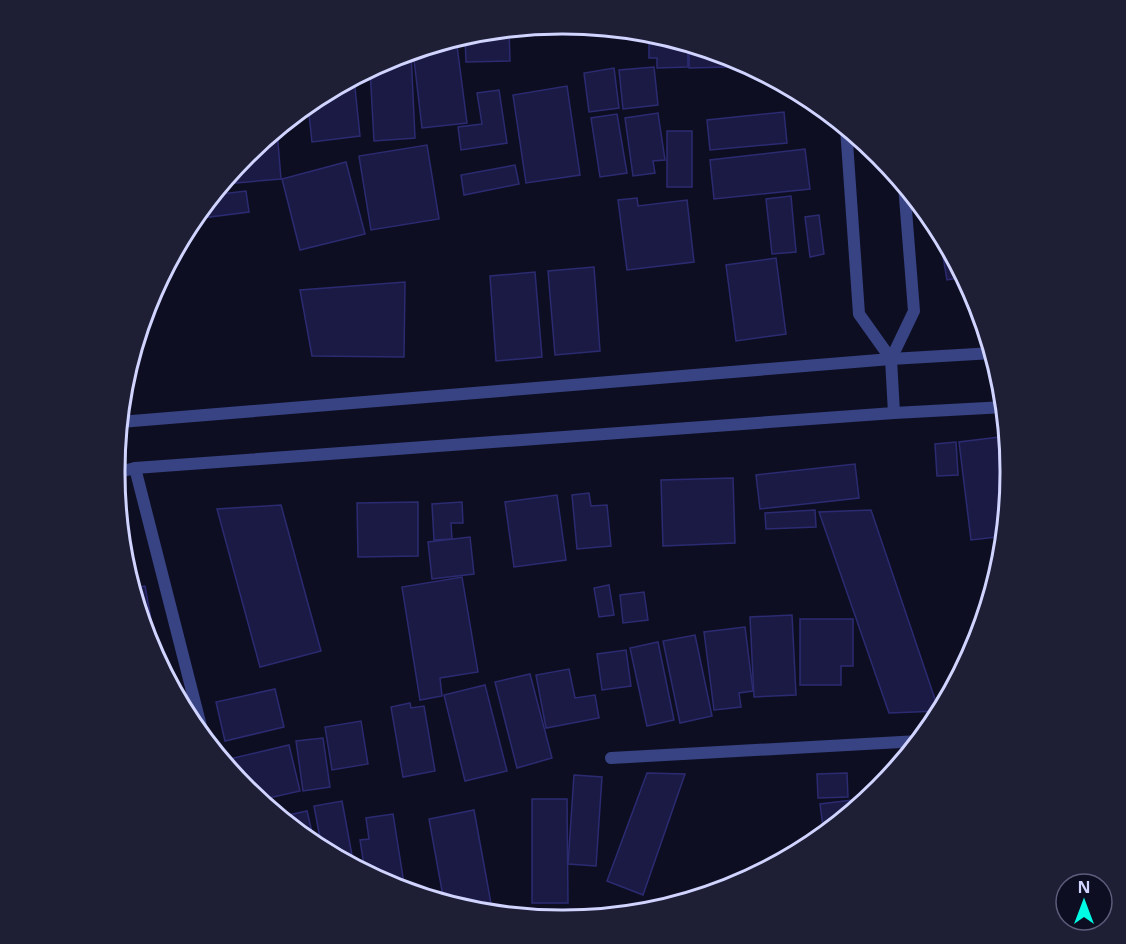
<svg xmlns="http://www.w3.org/2000/svg" width="1126" height="944" font-family="'Open Sans',sans-serif">
<style>
.building{fill:#1a1a45;stroke:#2c2b71;stroke-width:1.5}
.lines{fill:none;stroke-linecap:round;stroke-linejoin:round}
.minor{stroke:#384383;stroke-width:12}
.tertiary{stroke:#384383;stroke-width:12}
.rim{fill:none;stroke:#d0d4ff;stroke-width:3}
</style>
<rect width="100%" height="100%" fill="#0e0e23"/>
<!-- building -->
<g class="building">
<path d="M509,30L510,61L466,62L465,36L476,33Z"/>
<path d="M649,33L688,44V67L657,68V58H649Z"/>
<path d="M456,38L467,123L422,128L413,51Z"/>
<path d="M689,44L728,56V67L689,68Z"/>
<path d="M411,52L415,138L374,141L370,69L392,58Z"/>
<path d="M654,67L658,105L623,109L619,70Z"/>
<path d="M614,68L619,108L589,112L584,73Z"/>
<path d="M354,78L360,136L312,142L308,105Z"/>
<path d="M567,86L580,175L526,183L513,95Z"/>
<path d="M499,90L507,143L461,150L458,127L482,124L477,93Z"/>
<path d="M784,112L787,143L710,150L707,120Z"/>
<path d="M658,113L665,160L653,161L655,173L633,176L625,118Z"/>
<path d="M617,114L627,173L600,177L591,118Z"/>
<path d="M277,130L281,179L223,184L246,155Z"/>
<rect x="667" y="131" width="25" height="56"/>
<path d="M427,145L439,219L371,230L359,156Z"/>
<path d="M805,149L810,189L714,199L710,160Z"/>
<path d="M346,162L365,234L300,250L282,179Z"/>
<path d="M515,165L519,184L464,195L461,175Z"/>
<path d="M246,191L249,212L194,219L213,195Z"/>
<path d="M791,196L796,252L772,254L766,199Z"/>
<path d="M637,198L638,206L687,200L694,262L627,270L618,200Z"/>
<path d="M819,215L824,254L810,257L805,217Z"/>
<path d="M938,227L964,277L947,280Z"/>
<path d="M776,258L786,334L736,341L726,265Z"/>
<path d="M594,267L600,351L555,355L548,271Z"/>
<path d="M535,272L542,357L496,361L490,276Z"/>
<path d="M405,282L404,357L312,356L300,290Z"/>
<path d="M999,437L1008,507L1005,536L971,540L959,442Z"/>
<path d="M956,442L958,475L937,476L935,444Z"/>
<path d="M855,464L859,498L760,509L756,475Z"/>
<path d="M733,478L735,543L663,546L661,480Z"/>
<path d="M589,493L591,506L607,505L611,546L577,549L572,495Z"/>
<path d="M557,495L566,560L514,567L505,502Z"/>
<path d="M418,502V556L358,557L357,503Z"/>
<path d="M462,502L463,523H451L452,539L434,540L432,504Z"/>
<path d="M281,505L321,651L260,667L217,509Z"/>
<path d="M815,510L816,527L766,529L765,513Z"/>
<path d="M871,510L939,711L889,713L819,512Z"/>
<path d="M470,537L474,574L432,579L428,542Z"/>
<path d="M462,577L478,672L440,678L442,696L420,700L402,587Z"/>
<path d="M609,585L614,615L599,617L594,588Z"/>
<path d="M145,586L151,619L142,620L132,588Z"/>
<path d="M644,592L648,620L623,623L620,595Z"/>
<path d="M792,615L796,695L754,697L750,617Z"/>
<path d="M800,619H853V666H841V685H800Z"/>
<path d="M745,627L753,691L739,693L741,707L714,710L704,632Z"/>
<path d="M695,635L712,716L680,723L663,641Z"/>
<path d="M658,642L674,720L647,726L630,648Z"/>
<path d="M159,647L161,666L152,648Z"/>
<path d="M626,650L631,686L602,690L597,654Z"/>
<path d="M569,669L575,698L595,695L599,718L546,728L536,675Z"/>
<path d="M530,674L552,758L517,768L495,682Z"/>
<path d="M485,685L507,771L465,781L444,695Z"/>
<path d="M275,689L284,727L225,741L216,702Z"/>
<path d="M410,703L411,708L424,706L435,771L403,777L391,707Z"/>
<path d="M361,721L368,764L332,770L325,727Z"/>
<path d="M323,738L330,787L303,791L296,741Z"/>
<path d="M289,745L300,791L260,800L246,789L226,765L225,760Z"/>
<path d="M647,773L685,774L643,895L607,881Z"/>
<path d="M847,773L848,797L818,798L817,774Z"/>
<path d="M574,775L602,777L596,866L568,864Z"/>
<path d="M869,798L824,834L820,804Z"/>
<path d="M532,799H567L568,903H532Z"/>
<path d="M342,801L354,866L322,849L314,806Z"/>
<path d="M474,810L492,909L478,912L444,902L429,819Z"/>
<path d="M307,811L315,845L280,817Z"/>
<path d="M393,814L405,890L391,886L365,872L360,840L369,839L366,818Z"/>
</g>
<g class="lines">
<!-- minor -->
<g class="minor">
<path d="M846,128L859,314L891,359"/>
<path d="M894,413L891,359L914,311L904,185"/>
<path d="M135,468L204,738"/>
<path d="M611,758L919,741"/>
</g>
<!-- tertiary -->
<g class="tertiary">
<path d="M120,422L891,359L993,353"/>
<path d="M115,473L135,468L894,413L1005,407"/>
</g>
</g>
<!-- crop -->
<path d="M0 0H1126V944H0ZM562 34H563A437 437 0 0 1 1000 471V473A437 437 0 0 1 563 910H562A437 437 0 0 1 125 473V471A437 437 0 0 1 562 34Z" fill="#1e1e35" fill-rule="evenodd"/>
<path class="rim" d="M562 34H563A437 437 0 0 1 1000 471V473A437 437 0 0 1 563 910H562A437 437 0 0 1 125 473V471A437 437 0 0 1 562 34Z"/>
<!-- north arrow -->
<g transform="translate(1084 902)"><circle r="28" fill="#0e0e23" stroke="#5c5d7b" stroke-width="1.5"/>
<path d="M0-4.5L10 22L0 15L-10 22Z" fill="#00fbe5"/>
<text y="-9" font-size="16" font-weight="bold" text-anchor="middle" fill="#d0d4ff">N</text>
</g>
</svg>
